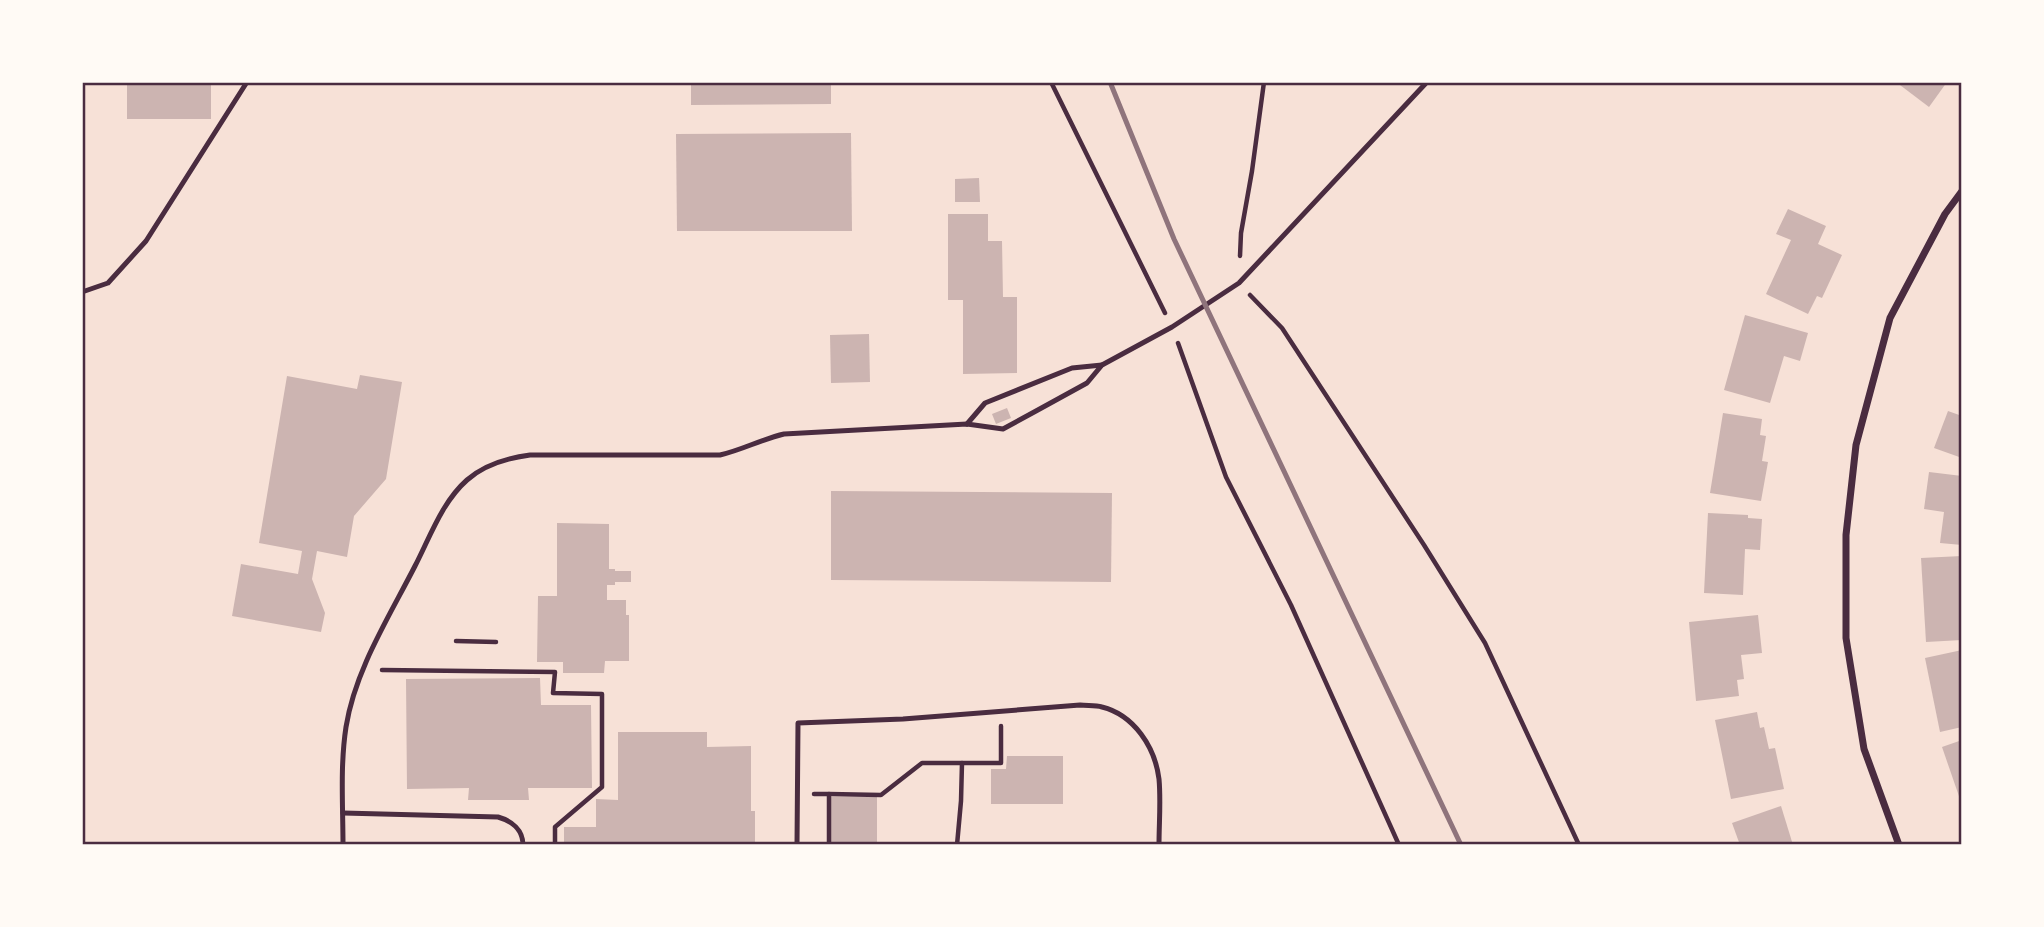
<svg xmlns="http://www.w3.org/2000/svg" width="2044" height="927" font-family="'Noto Sans',sans-serif">
<style>
.building{fill:#ccb4b1}
.lines{fill:none;stroke-linecap:round;stroke-linejoin:round}
.path{stroke:#4a2c40;stroke-width:4.5}
.service{stroke:#4a2c40;stroke-width:5}
.minor{stroke:#4a2c40;stroke-width:7}
.rail{stroke:#8f747c;stroke-width:5}
.neatline{fill:none;stroke:#4a2c40;stroke-width:2.5}
</style>
<rect width="100%" height="100%" fill="#f7e1d7"/>
<!-- building -->
<g class="building">
<rect x="127" y="82" width="84" height="37"/>
<path d="M691,82H831V104L691,105Z"/>
<path d="M1896,82H1947L1929,107Z"/>
<path d="M851,133L852,231H677L676,134Z"/>
<path d="M979,178L980,202H955V179Z"/>
<path d="M1788,209L1826,226L1818,244L1842,255L1822,298L1817,296L1808,314L1766,294L1791,240L1776,234Z"/>
<path d="M948,214H988V241H1002L1003,297H1017V373L963,374V300H948Z"/>
<path d="M1745,315L1808,333L1800,361L1784,356L1770,403L1724,390Z"/>
<path d="M869,334L870,382L831,383L830,335Z"/>
<path d="M360,375L402,382L386,479L354,516L347,557L317,551L312,579L325,613L321,632L232,616L241,564L298,574L302,551L259,543L287,376L357,389Z"/>
<path d="M1007,408L1011,418L996,424L992,414Z"/>
<path d="M1948,411L1962,416V458L1934,448Z"/>
<path d="M1723,413L1762,419L1760,435L1766,436L1762,461L1768,462L1761,501L1710,493Z"/>
<path d="M1929,472L1962,476V545L1940,543L1944,512L1924,509Z"/>
<path d="M831,491L1112,493L1111,582L831,580Z"/>
<path d="M1708,513L1748,515V518L1762,519L1760,550L1745,549L1743,595L1704,593Z"/>
<path d="M557,523L609,524V569H615V571H631V582H615V585H607V600H626V615H629V661H605L604,673H563V662H537L538,596H557Z"/>
<path d="M1962,556V640L1926,642L1921,558Z"/>
<path d="M1758,615L1762,653L1741,655L1744,679L1737,680L1739,696L1696,701L1689,622Z"/>
<path d="M1962,650V727L1940,732L1925,658Z"/>
<path d="M540,678L541,705H591L592,788H528L529,800H468L469,788L407,789L406,679Z"/>
<path d="M1757,712L1760,728L1764,727L1769,749L1775,748L1784,789L1731,799L1715,720Z"/>
<path d="M618,732H707V747L751,746V811H755V845H564V827H596V799L618,800Z"/>
<path d="M1962,740V802H1961L1942,747Z"/>
<path d="M1007,756H1063V804H991V769H1006Z"/>
<rect x="831" y="797" width="46" height="48"/>
<path d="M1781,806L1793,845H1740L1732,823Z"/>
</g>
<g class="lines">
<!-- path -->
<g class="path">
<path d="M1051,82L1165,313"/>
<path d="M1240,256L1241,233L1252,171L1264,82"/>
<path d="M1250,295L1282,328L1424,545L1485,643L1579,845"/>
<path d="M1178,343L1226,477L1291,605L1399,845"/>
<path d="M456,641L496,642"/>
<path d="M382,670L555,672L553,693L602,694V787L555,827V845"/>
<path d="M814,794H829V845"/>
<path d="M829,794L881,795L922,763H1001V726"/>
<path d="M957,845L961,801L962,763"/>
</g>
<!-- service -->
<g class="service">
<path d="M82,292L108,283L146,241L247,82"/>
<path d="M967,424L985,403L1072,368L1102,365"/>
<path d="M343,813L498,817C512,821 523,830 523,845"/>
<path d="M343,845C343,806 340,766 346,727C355,670 389,617 415,566C430,537 442,502 467,480C485,464 507,458 530,455H720C742,450 762,439 784,434L967,424L1003,429L1036,411L1087,383L1102,365L1172,327L1239,283L1427,82"/>
<path d="M797,845L798,723L903,719L1080,705C1087,706 1095,705 1102,707C1134,715 1155,747 1159,779C1161,801 1159,823 1159,845"/>
</g>
<!-- minor -->
<path class="minor" d="M1899,845L1864,749L1846,638V535L1856,445L1890,318L1945,214L1962,191"/>
<!-- rail -->
<path class="rail" d="M1110,82L1174,239L1461,845"/>
</g>
<!-- border -->
<rect width="2044" height="927" fill="none" stroke="#fffaf5" stroke-width="168"/>
<rect x="84" y="84" width="1876" height="759" class="neatline"/>
</svg>
